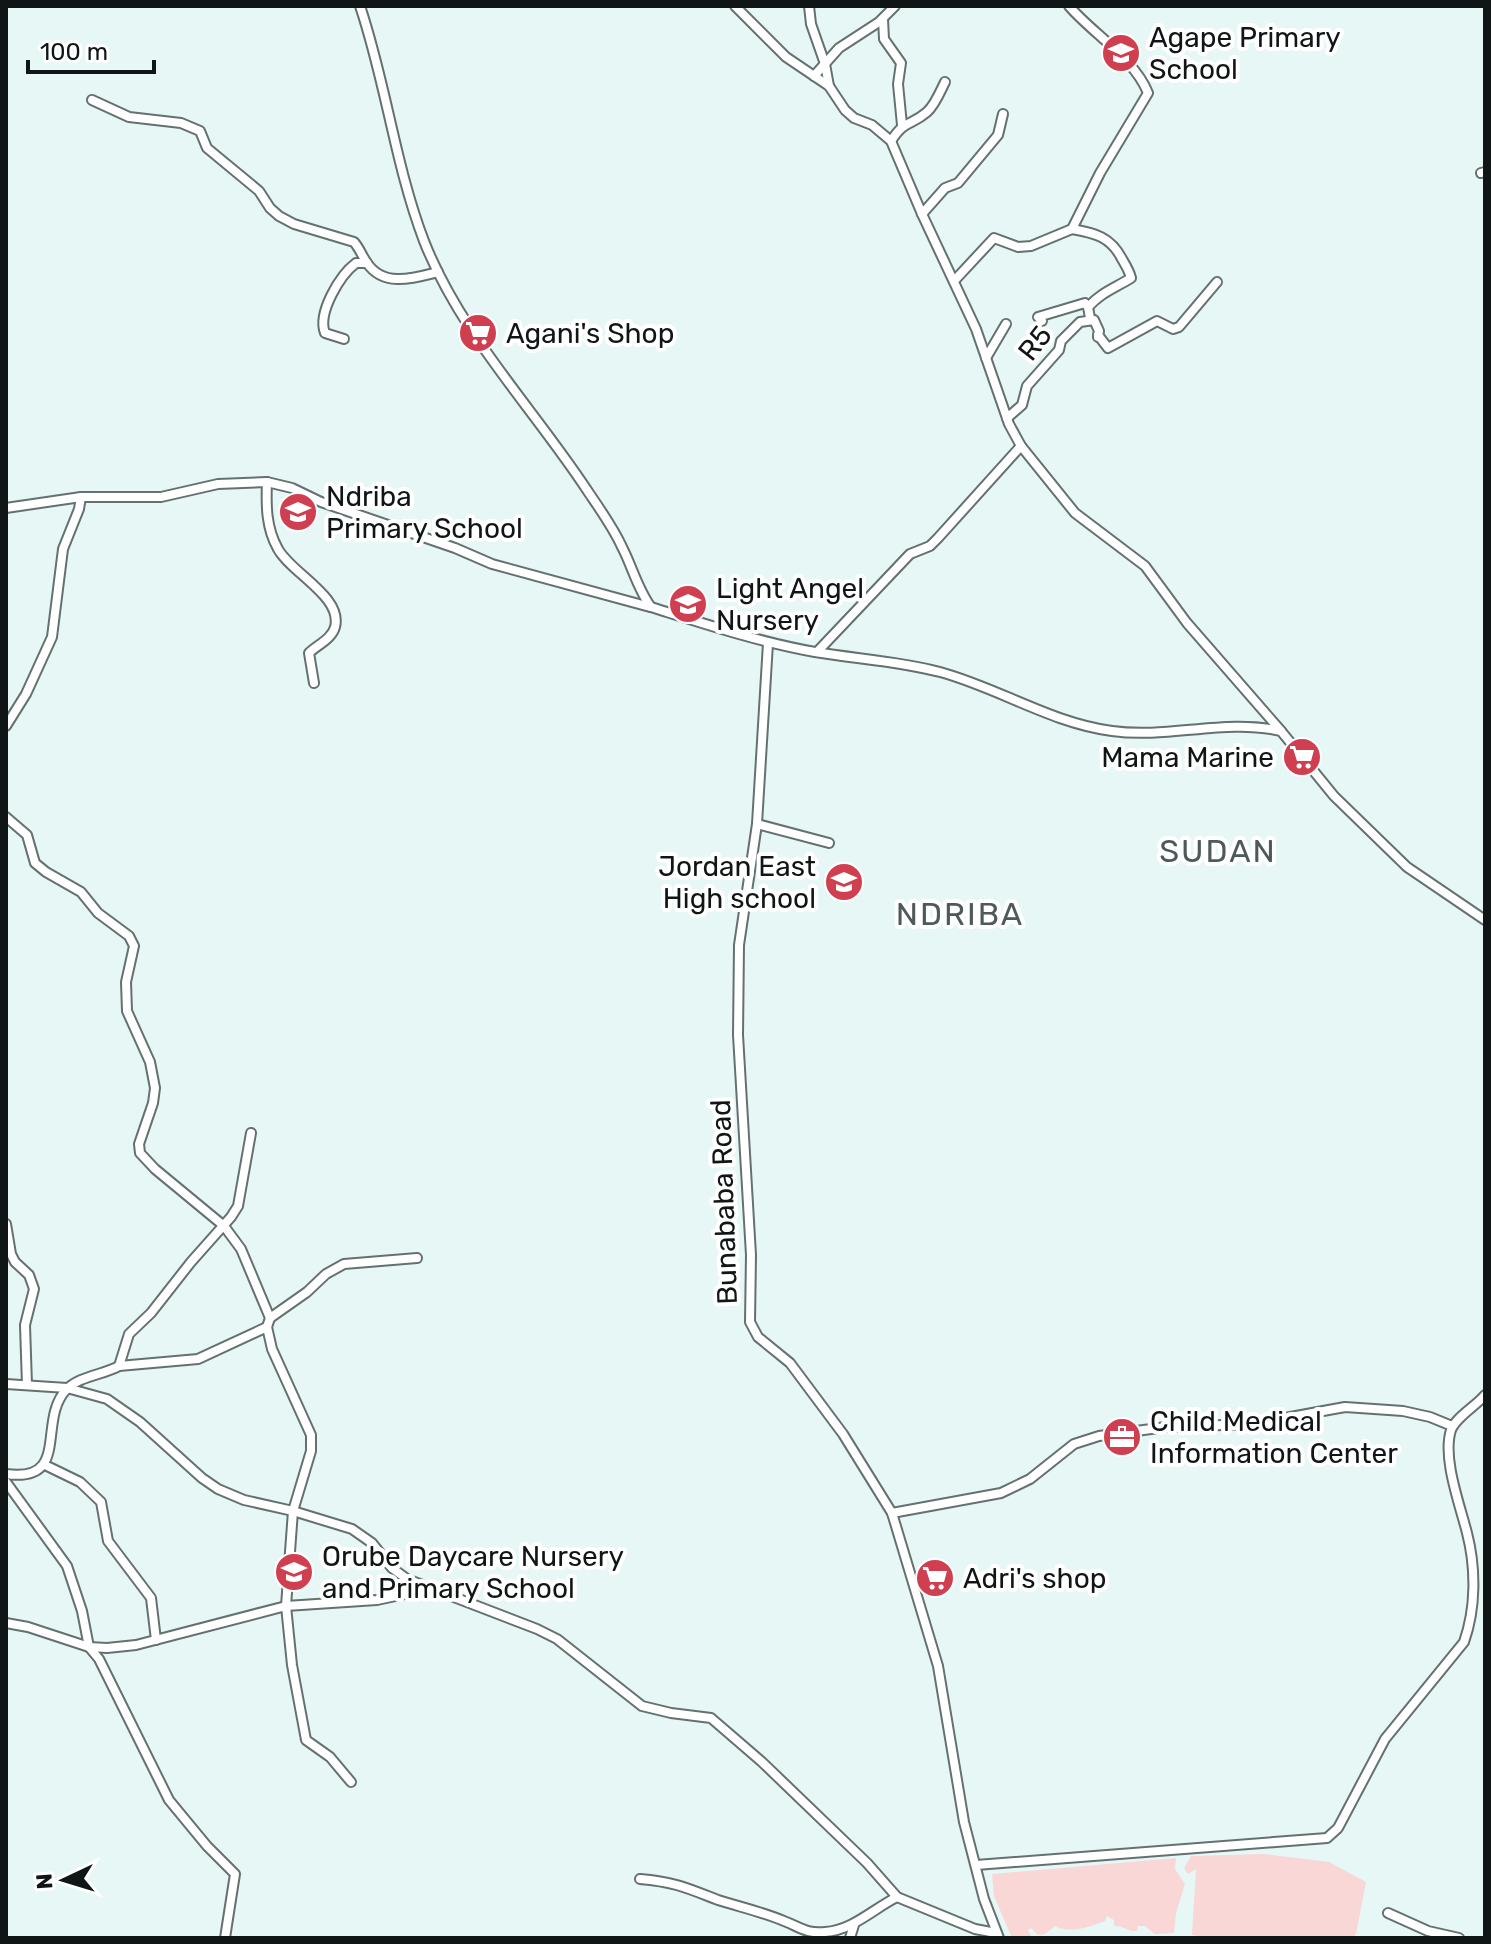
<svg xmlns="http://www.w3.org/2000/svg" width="1491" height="1944" font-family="Rubik,sans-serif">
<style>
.green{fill:#f8d7d6}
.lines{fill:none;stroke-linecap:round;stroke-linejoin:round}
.street-casing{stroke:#647170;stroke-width:12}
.street{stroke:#fff;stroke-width:8}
.labels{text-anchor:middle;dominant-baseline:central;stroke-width:8;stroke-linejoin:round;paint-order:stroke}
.poi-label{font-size:28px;fill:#101515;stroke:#fff;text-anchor:start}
.street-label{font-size:28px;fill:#101515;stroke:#fff}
.quarter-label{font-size:32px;letter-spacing:2px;fill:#4d5a59;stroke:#fff}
</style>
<rect width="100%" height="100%" fill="#e7f7f6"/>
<!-- green -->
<g class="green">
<path d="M1264,1854L1329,1862L1366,1882L1356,1934L1352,1938H1211L1192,1935L1196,1869L1188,1874L1184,1868L1191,1856Z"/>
<path d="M1176,1858L1175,1869L1185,1884L1176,1913L1174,1933L1155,1934L1145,1926H1138L1137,1931C1128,1932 1123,1925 1114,1926V1920L1107,1916L1105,1921C1089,1927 1071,1934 1055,1926L1045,1934L1038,1935L1031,1928L1028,1930L1032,1938H1012L994,1896L992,1874Z"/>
</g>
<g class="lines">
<defs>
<g id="street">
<path d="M360,6C386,83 395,165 424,241C460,333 533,408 587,490C599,508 613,527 622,547C632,566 638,590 651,607C705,624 759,642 815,652C857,659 899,661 940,672C999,688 1051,723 1112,731C1169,739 1225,718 1281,731L1334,796L1407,867L1485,920"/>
<path d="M735,6L786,57L829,86L845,110L854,118L872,125L891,141L922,214L976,329L1009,424L1021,446L1075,513L1145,566L1187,623L1281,731"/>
<path d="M809,6L811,24L825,64L829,86"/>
<path d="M883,19L884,39L901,63L898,84L902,125"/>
<path d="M814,76L839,48L879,22L895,6"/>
<path d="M92,100L129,117L181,123L200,131L207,148L259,191L270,208L279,216L294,224L354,242C360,249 362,256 367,263C384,288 414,278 438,272"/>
<path d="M891,141C905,119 911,126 927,112C935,105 940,92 945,82"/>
<path d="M1481,173L1485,172"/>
<path d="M922,214L945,188L958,183L998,135L1003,114"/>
<path d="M1072,229C1095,233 1111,237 1122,259C1126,266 1129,270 1131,278C1113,289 1102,292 1088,307L1090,318"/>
<path d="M954,281L994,238L1018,247L1031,246L1072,229L1100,173L1148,93C1134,58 1093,34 1069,6"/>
<path d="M1042,321L1038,317L1085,303L1088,307"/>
<path d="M1098,335L1108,348L1157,321L1173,329L1179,327L1217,282"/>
<path d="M344,339L325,333C317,313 340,275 356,263H367"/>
<path d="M986,358L1006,324"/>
<path d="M1007,418L1022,405L1027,386L1059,350L1061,341L1080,322L1094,320L1099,331L1098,337"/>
<path d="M267,482C266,505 266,528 278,549C291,573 343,597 335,627C332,639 317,645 309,653L314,683"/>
<path d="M6,508L81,497H161L218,484L267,482L292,488L321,502L455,548L492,564L650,607"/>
<path d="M768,643L757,824L739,945L738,1035L751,1255L750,1322L758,1337L790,1363L843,1434L892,1513L938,1666L964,1822L984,1899L999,1938"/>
<path d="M817,652L910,554L930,546L938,538L1021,446"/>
<path d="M6,726L26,694L52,637L63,549L79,509L81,497"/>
<path d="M6,817L27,835L35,863L46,872L81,892L98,913L129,936L134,946L126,982L127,1011L150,1062L155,1088L153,1103L139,1144L140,1153L155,1169L224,1226L241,1249L270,1318L267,1327L272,1349L311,1435V1451L293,1511L286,1606L292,1665L306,1740L330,1757L351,1782"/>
<path d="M757,824L829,843"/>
<path d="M6,1224L11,1254L15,1262L29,1275L34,1289L25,1325L27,1385"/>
<path d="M270,1318L307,1292L326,1274L344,1264L417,1258"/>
<path d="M119,1366L198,1359L267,1327"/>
<path d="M6,1384L67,1388L107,1399L140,1422L202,1478L218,1489L244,1500L293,1511L352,1529L372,1543L392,1568L407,1579L537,1629L557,1639L642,1706L671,1713L711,1718L762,1762L867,1863L897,1897L975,1929L996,1933"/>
<path d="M45,1465L80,1482L101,1502L108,1541L151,1598L156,1640"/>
<path d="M6,1474C71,1483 37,1421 66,1390C79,1376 103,1375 119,1366L129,1334L151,1313L191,1262L231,1217L238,1206L251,1133"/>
<path d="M6,1482L67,1566L82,1611L89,1647L99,1659L169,1800L207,1846L235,1874L225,1938"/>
<path d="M892,1513L1001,1493L1030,1479L1074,1444L1099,1436L1166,1427L1252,1424L1345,1407L1403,1411L1430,1417L1452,1426"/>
<path d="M6,1623L28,1627L89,1647L107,1648L136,1645L286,1606L377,1600L429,1589"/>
<path d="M976,1865L1327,1838L1338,1828L1385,1739L1464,1642C1476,1608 1476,1568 1467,1533C1460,1505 1442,1458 1451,1430C1456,1417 1476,1406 1485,1395"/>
<path d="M640,1879C675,1882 687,1888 718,1900C740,1907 763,1912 784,1921C800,1927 806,1934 825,1932C853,1930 873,1909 897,1897"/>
<path d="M1388,1913L1428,1931L1459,1938"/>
<path d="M850,1938L854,1925"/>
</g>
</defs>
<!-- street casing -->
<use href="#street" class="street-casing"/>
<!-- street -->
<use href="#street" class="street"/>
</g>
<!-- icons -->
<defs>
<symbol id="school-disc" viewBox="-11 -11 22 22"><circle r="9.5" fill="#d03f50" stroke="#fff"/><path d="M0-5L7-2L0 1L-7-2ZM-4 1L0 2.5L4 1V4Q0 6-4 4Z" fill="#fff"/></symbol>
<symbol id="supermarket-disc" viewBox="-11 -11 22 22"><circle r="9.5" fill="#d03f50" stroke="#fff"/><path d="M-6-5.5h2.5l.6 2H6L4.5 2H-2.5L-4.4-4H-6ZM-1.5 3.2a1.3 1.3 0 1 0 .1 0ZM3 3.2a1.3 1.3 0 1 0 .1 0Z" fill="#fff"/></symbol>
<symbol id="office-disc" viewBox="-11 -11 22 22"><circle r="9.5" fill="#d03f50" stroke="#fff"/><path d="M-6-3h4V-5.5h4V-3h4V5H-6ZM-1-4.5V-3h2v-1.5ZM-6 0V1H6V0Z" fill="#fff"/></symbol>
</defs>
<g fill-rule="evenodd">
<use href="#school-disc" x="1099" y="31" width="44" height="44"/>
<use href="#supermarket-disc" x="456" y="311" width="44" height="44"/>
<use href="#school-disc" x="276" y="490" width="44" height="44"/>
<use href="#school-disc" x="666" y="582" width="44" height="44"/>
<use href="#supermarket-disc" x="1280" y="735" width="44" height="44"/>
<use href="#school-disc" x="822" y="860" width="44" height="44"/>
<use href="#office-disc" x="1100" y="1415" width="44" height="44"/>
<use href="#school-disc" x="272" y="1550" width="44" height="44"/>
<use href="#supermarket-disc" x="913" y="1556" width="44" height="44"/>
</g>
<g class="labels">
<!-- poi labels -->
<g class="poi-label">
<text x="1149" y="37">Agape Primary<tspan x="1149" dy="32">School</tspan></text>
<text x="506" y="333">Agani's Shop</text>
<text x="326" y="496">Ndriba<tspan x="326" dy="32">Primary School</tspan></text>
<text x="716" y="588">Light Angel<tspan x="716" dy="32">Nursery</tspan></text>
<text x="1274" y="757" text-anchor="end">Mama Marine</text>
<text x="816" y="866" text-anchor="end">Jordan East<tspan x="816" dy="32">High school</tspan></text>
<text x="1150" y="1421">Child Medical<tspan x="1150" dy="32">Information Center</tspan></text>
<text x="322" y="1556">Orube Daycare Nursery<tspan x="322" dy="32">and Primary School</tspan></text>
<text x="963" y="1578">Adri's shop</text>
</g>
<!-- street labels -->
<g class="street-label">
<text transform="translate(1035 343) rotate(-52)">R5</text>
<text transform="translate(724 1202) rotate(-92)">Bunababa Road</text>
</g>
<!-- quarter labels -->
<g class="quarter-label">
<text x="1218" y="851">SUDAN</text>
<text x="960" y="914">NDRIBA</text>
</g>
</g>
<!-- border -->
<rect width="1491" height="1944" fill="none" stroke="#101515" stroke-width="16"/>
<!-- north arrow -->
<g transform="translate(64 1880) rotate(266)" stroke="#ffffff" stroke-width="6" paint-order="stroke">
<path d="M0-6L14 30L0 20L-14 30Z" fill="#101515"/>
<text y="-12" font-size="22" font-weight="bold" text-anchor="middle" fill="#101515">N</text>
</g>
<!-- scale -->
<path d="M28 60v12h126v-12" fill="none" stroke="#101515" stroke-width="4"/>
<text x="40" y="60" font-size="24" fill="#101515" stroke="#ffffff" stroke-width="6" paint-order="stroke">100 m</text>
</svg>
